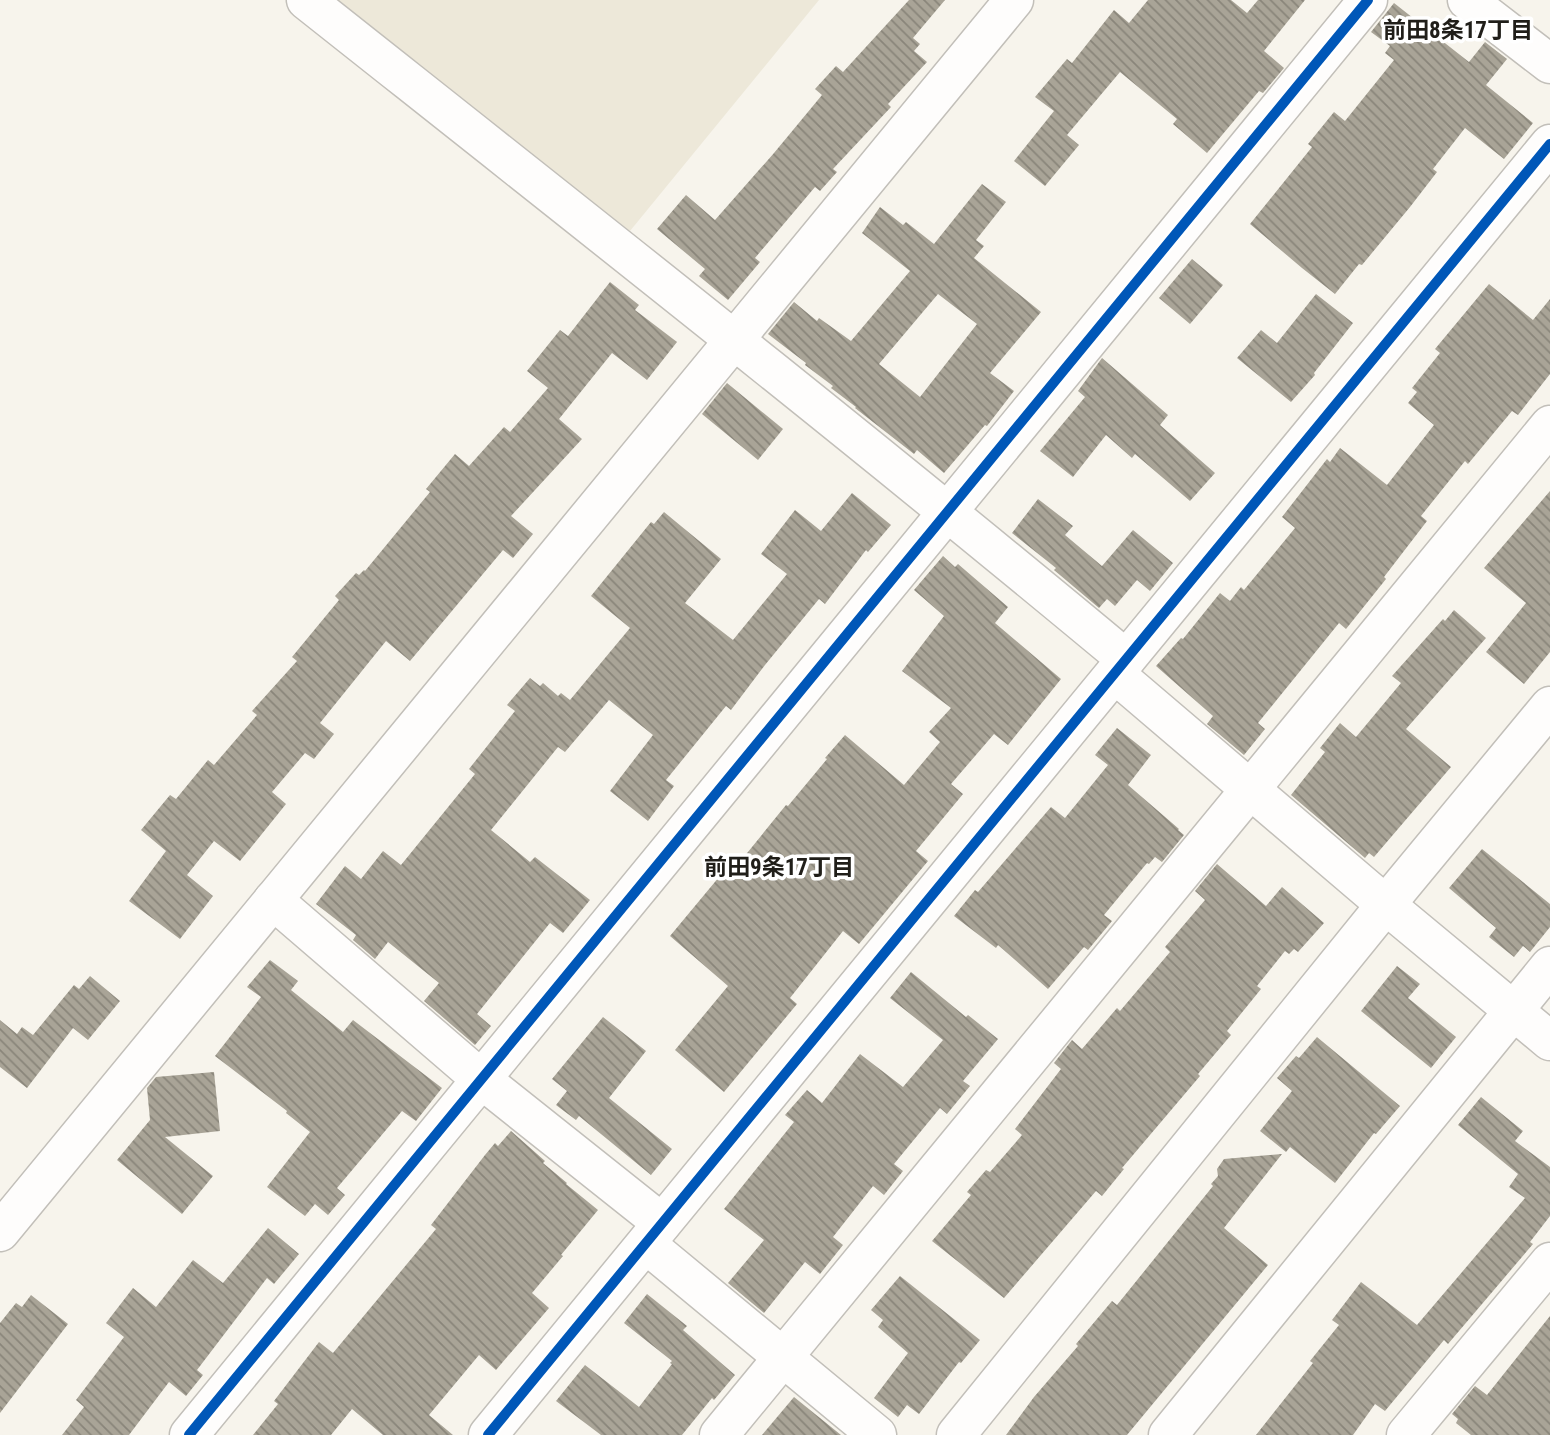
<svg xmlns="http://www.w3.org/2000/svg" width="1550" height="1435" font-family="'Roboto Condensed','Noto Sans JP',sans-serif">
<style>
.built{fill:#ede8d9}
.building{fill:url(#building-back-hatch);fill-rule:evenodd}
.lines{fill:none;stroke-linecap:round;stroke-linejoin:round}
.minor-casing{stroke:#c2bfb9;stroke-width:41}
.minor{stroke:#fefdfc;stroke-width:38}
.cycleway-casing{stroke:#fff;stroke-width:15}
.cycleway{stroke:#0057b8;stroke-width:10}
.labels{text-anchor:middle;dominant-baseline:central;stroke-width:7;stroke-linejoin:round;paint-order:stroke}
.neighbourhood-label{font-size:23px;font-weight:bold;fill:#201e19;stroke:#fff}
</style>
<defs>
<pattern id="building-back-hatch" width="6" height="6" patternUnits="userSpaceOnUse" patternTransform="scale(1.75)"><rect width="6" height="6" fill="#a9a497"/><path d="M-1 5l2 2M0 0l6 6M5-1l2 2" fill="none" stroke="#89857a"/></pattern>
</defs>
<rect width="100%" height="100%" fill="#f7f4ec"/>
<!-- built -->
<path class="built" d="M330,0H819L630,231Z"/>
<!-- building -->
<g class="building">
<path d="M909,0H945L913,38L920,44L914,51L927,62L888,104L891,107L833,169L837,172L820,191L815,187L755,258L760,262L728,300L699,276L705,269L657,229L686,195L715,220L774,153L822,95L815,89L836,66L843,72Z"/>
<path d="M1148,0H1231L1247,13L1258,0H1305L1264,51L1284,68L1263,93L1259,91L1207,153L1173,124L1177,119L1120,72L1067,135L1079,145L1045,186L1014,161L1054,111L1035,97L1067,59L1072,63L1114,10L1129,23Z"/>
<path d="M1394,3L1469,62L1485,42L1507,59L1486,85L1533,123L1504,159L1465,128L1433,169L1437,172L1410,207L1362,265L1359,264L1335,294L1302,268L1250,224L1312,147L1308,144L1334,112L1345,121L1394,60L1385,53L1390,46L1371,32Z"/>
<path d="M982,184L1006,202L976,240L984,246L974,258L1041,312L990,373L1014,391L987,426L985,425L944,473L917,450L914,454L855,408L856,407L831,388L833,386L805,365L806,363L768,334L794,302L817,321L819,318L851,341L910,271L862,233L880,207L903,225L906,222L934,244ZM938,294L977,324L920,397L879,364Z"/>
<path d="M1192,259L1223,285L1190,324L1159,298Z"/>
<path d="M610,282L639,305L635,310L677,342L647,380L612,353L559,419L582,439L511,516L533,534L513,558L503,550L410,661L386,641L320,723L334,734L314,759L305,753L272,792L286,804L240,861L214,841L187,875L213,896L180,939L129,901L166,851L141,830L170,795L176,799L208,760L214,765L257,715L252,711L297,661L292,657L339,600L335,596L356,573L359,575L364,570L365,571L430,492L426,489L455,454L469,466L504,427L510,432L548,388L527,371L560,330L568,336Z"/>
<path d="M1489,284L1533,320L1550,299V374L1518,415L1512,411L1468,464L1465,461L1421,516L1427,521L1384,577L1386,579L1346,629L1339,623L1258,723L1265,729L1244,755L1207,724L1213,716L1156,666L1181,638L1183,639L1220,593L1230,601L1241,587L1244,590L1295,528L1282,517L1327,459L1330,462L1340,448L1387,485L1434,425L1408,403L1417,392L1412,388L1440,353L1435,349Z"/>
<path d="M1316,294L1353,323L1314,373L1315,375L1291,402L1237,358L1261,330L1277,343Z"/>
<path d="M1102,358L1168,415L1160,425L1215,473L1190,501L1135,454L1132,458L1106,435L1073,477L1040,451L1085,397L1078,391Z"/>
<path d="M727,383L783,429L758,460L702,414Z"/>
<path d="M1550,491V652L1524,684L1486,652L1526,603L1484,568Z"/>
<path d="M852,493L891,525L868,552L866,550L825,604L819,599L765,665L731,710L726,706L666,780L674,786L648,821L610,791L653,735L609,700L565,752L558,747L491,830L530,862L535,857L590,900L563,933L550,923L477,1014L491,1026L475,1045L424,1001L439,983L388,942L375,959L353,940L356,935L316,904L345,866L361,879L383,851L401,865L475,774L469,769L515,711L507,705L530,678L540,686L543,683L558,696L561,693L570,700L630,628L591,596L651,522L654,524L664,512L721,559L685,603L733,640L787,574L761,554L795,510L821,531Z"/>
<path d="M1038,499L1073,526L1065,535L1102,566L1133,530L1173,563L1150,591L1137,580L1115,606L1107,599L1099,608L1054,570L1056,568L1012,533Z"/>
<path d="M943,556L955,567L958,564L1008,607L995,623L1061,679L1008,745L994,734L951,784L963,794L916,851L928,861L859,944L843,931L790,998L797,1004L724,1092L675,1050L728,986L670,936L734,859L739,863L786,805L788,806L827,759L825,758L845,735L904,785L940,742L929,732L951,708L902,671L944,616L914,590Z"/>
<path d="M1454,610L1486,638L1406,729L1451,767L1374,857L1369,853L1365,858L1291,795L1325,752L1320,748L1340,723L1356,737L1401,683L1392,676L1443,619L1445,621Z"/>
<path d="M1117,728L1151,755L1128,785L1179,829L1178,830L1184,835L1162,862L1155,857L1149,864L1147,863L1104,915L1112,921L1088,950L1084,947L1048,989L998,945L996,948L954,916L975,890L978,892L1051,807L1065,818L1108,765L1095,755Z"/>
<path d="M1482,849L1550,904V927L1530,952L1523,946L1514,957L1489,937L1496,928L1449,888Z"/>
<path d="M1217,864L1266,906L1282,887L1324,923L1298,952L1294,949L1289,954L1285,951L1257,986L1261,989L1227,1031L1231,1035L1198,1074L1200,1076L1122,1168L1124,1169L1102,1196L1096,1191L1004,1298L932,1241L971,1195L967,1192L986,1170L990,1172L1022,1135L1015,1129L1061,1069L1054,1063L1072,1040L1082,1049L1117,1008L1120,1011L1170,952L1165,947L1205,900L1195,891Z"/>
<path d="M270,960L298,981L291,990L343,1032L353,1020L442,1088L416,1121L402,1111L337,1188L345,1195L328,1215L315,1204L305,1216L267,1187L310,1132L286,1113L287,1111L215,1056L261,997L247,987Z"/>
<path d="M1397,966L1420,984L1408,998L1456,1037L1431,1068L1361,1011Z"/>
<path d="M911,972L966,1017L968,1015L998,1039L963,1081L970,1086L947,1114L940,1108L894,1164L903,1171L884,1195L873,1186L833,1237L843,1245L820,1274L805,1262L764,1313L728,1283L764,1240L724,1209L794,1122L785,1115L807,1090L822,1103L860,1054L903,1087L943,1040L890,998Z"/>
<path d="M90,976L120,1001L88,1040L73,1028L27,1088L0,1067V1020L17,1034L22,1027L33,1035L74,985L79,989Z"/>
<path d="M603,1017L646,1051L609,1098L672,1149L651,1175L579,1116L576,1120L556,1105L567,1091L552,1079Z"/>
<path d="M1317,1037L1400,1106L1376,1134L1374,1133L1335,1183L1290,1147L1286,1152L1260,1131L1292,1091L1277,1078L1296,1056L1299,1058Z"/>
<path d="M214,1072L220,1131L165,1137L213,1176L182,1214L117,1160L150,1120L147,1088L156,1077Z"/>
<path d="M1481,1097L1523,1131L1515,1141L1550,1167V1216L1530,1242L1533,1244L1448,1344L1444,1340L1385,1411L1375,1404L1353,1435H1256L1313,1363L1310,1361L1339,1325L1332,1320L1361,1282L1417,1325L1525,1198L1509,1187L1518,1174L1458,1125Z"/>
<path d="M511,1131L545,1161L543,1163L567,1183L566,1184L598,1210L561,1255L563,1256L532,1293L549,1308L496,1370L479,1355L429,1415L453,1435H383L352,1409L331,1435H253L278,1404L274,1401L319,1342L333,1353L436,1229L431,1225L485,1155L495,1143L498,1146Z"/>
<path d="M1282,1154L1224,1228L1268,1265L1127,1435H1006L1034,1397L1078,1346L1076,1344L1112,1301L1117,1305L1213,1186L1211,1184L1218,1176L1217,1169L1224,1159Z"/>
<path d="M268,1228L299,1254L274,1284L267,1278L197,1370L203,1375L186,1396L169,1382L129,1435H62L84,1407L76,1400L124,1337L106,1323L133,1288L156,1307L193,1260L223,1283Z"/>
<path d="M900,1276L980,1340L961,1363L959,1362L919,1414L907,1405L898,1417L874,1398L908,1353L878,1327L883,1320L871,1310Z"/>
<path d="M647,1294L687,1326L683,1330L735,1375L714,1400L712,1398L682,1435H601L556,1401L585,1365L639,1407L672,1364L670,1363L672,1361L624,1323Z"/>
<path d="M31,1295L68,1324L0,1413V1323L16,1303L22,1307Z"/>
<path d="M1550,1316V1435H1471L1456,1423L1458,1419L1452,1414L1475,1386L1487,1395Z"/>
<path d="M794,1397L841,1435H762Z"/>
</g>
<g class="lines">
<defs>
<g id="minor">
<path d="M306,0C581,218 857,435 1126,659"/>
<path d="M1467,0L1550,64"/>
<path d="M1115,674L1386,905L1550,1041"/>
<path d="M273,900L481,1079L662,1223"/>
<path d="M0,1232L1014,0"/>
<path d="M646,1244L877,1435"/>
<path d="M189,1435L1368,0"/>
<path d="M488,1435L1550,144"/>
<path d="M719,1435L1550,425"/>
<path d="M956,1435L1383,908L1550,706"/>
<path d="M1168,1435L1550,966"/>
<path d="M1406,1435L1550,1262"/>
</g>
</defs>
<!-- minor casing -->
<use href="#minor" class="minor-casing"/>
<!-- minor -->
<use href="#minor" class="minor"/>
<defs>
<g id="cycleway">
<path d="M189,1435L1368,0"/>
<path d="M488,1435L1550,144"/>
</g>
</defs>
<!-- cycleway casing -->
<use href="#cycleway" class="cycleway-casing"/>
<!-- cycleway -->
<use href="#cycleway" class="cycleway"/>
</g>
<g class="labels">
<!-- neighbourhood labels -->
<g class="neighbourhood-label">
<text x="1458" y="30">前田8条17丁目</text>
<text x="779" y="867">前田9条17丁目</text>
</g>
</g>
</svg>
